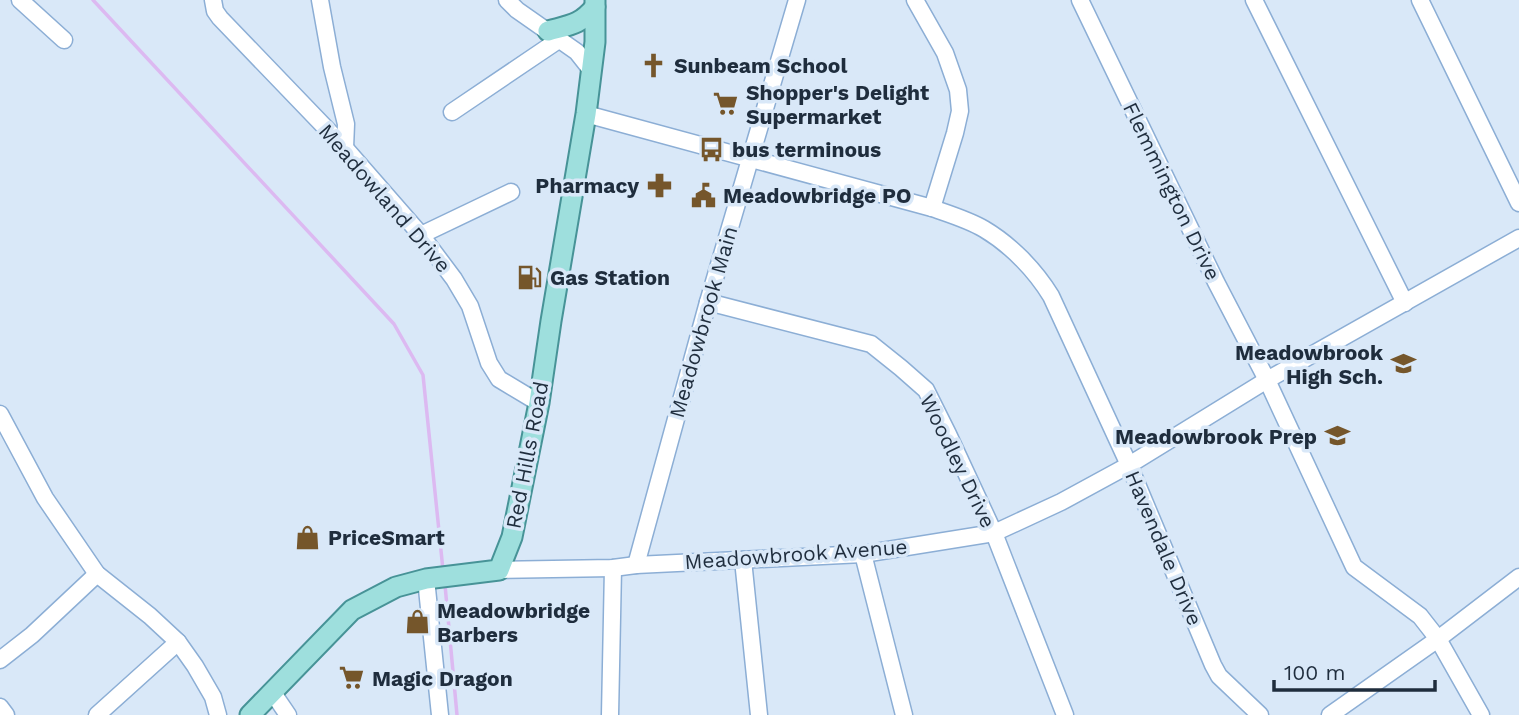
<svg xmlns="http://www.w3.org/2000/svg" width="1519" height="715" font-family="'Work Sans',sans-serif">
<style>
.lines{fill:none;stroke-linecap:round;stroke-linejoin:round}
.stream{stroke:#dcb9f1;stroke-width:3.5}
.minor-casing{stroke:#8caed5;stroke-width:19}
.major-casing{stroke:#479397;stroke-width:23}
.minor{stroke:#fff;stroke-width:16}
.major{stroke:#9edfdd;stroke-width:19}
.labels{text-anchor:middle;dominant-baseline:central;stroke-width:7;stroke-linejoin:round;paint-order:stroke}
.poi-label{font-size:21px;font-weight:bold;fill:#1f2d3d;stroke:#d9e8f8;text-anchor:start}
.street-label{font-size:21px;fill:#1f2d3d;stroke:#d9e8f8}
</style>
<rect width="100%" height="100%" fill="#d9e8f8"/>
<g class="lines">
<!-- stream -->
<g class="stream">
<path d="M93,0L394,324L423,375L443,570"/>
<path d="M445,585L457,715"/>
</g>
<defs>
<g id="minor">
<path d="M20,0L64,40"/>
<path d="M213,0L215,11L220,18L345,148L421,235L454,279L470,306L489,363L499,379L539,403"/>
<path d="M320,0L332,67L346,124L345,148"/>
<path d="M507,0L517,10L577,52L592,71"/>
<path d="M915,0L945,53L958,90L960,111L955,133L932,208"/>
<path d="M1080,0L1216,282L1267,380L1354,567L1420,616L1438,639L1481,715"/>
<path d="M1254,0L1405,303"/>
<path d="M1420,0L1519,203"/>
<path d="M452,112L560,39"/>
<path d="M586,114L932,208C949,214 969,220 984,229C1011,245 1035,270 1051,296L1129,465L1213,665L1219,676L1260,715"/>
<path d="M421,235L511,192"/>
<path d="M708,302L871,344L901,368L926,390L948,434L994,533L1065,715"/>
<path d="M0,414L45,498L97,574L150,616L178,642L195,666L213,697L218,715"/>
<path d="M863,554L904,715"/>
<path d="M743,560L759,715"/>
<path d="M636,565L708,302L797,0"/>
<path d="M499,570L613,568L636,565L863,554L994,533L1061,502L1129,465L1267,380L1519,238"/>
<path d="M426,579L440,715"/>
<path d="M0,660L32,635L97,574"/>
<path d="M273,693L288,715"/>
<path d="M0,707L6,715"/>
<path d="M97,715L178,642"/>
<path d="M610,715L613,568"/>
<path d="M1330,715L1438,639L1519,577"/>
</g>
<g id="major">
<path d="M548,31C570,25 580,25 595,7"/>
<path d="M250,715L352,610L396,587L426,579L499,570L512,537L539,403L551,321L586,114L595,42V0"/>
</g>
</defs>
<!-- minor casing -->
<use href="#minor" class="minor-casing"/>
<!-- major casing -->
<use href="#major" class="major-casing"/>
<!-- minor -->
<use href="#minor" class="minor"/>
<!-- major -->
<use href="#major" class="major"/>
</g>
<!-- icons -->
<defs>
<symbol id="church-bare" viewBox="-9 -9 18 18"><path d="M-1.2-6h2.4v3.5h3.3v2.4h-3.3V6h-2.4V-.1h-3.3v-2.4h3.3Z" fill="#75562b" stroke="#d9e8f8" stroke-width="2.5" paint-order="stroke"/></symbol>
<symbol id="supermarket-bare" viewBox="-9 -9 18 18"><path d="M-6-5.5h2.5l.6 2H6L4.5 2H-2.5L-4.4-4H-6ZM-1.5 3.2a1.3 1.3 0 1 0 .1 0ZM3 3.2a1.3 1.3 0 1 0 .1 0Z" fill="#75562b" stroke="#d9e8f8" stroke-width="2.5" paint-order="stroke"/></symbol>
<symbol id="bus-bare" viewBox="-9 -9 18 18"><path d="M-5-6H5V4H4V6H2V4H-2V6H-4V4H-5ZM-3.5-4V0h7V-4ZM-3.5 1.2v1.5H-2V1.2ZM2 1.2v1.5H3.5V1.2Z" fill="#75562b" stroke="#d9e8f8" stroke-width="2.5" paint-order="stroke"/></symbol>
<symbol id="pharmacy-bare" viewBox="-9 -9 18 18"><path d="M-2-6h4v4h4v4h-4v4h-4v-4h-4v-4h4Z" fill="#75562b" stroke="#d9e8f8" stroke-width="2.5" paint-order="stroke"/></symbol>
<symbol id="civic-bare" viewBox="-9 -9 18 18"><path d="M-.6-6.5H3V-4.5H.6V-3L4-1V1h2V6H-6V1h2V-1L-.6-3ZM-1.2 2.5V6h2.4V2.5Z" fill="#75562b" stroke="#d9e8f8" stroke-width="2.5" paint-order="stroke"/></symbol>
<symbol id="fuel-bare" viewBox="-9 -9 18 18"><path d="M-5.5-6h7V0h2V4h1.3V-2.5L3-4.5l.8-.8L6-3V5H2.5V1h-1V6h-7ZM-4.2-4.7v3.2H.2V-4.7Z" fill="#75562b" stroke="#d9e8f8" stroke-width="2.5" paint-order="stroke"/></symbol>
<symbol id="school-bare" viewBox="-9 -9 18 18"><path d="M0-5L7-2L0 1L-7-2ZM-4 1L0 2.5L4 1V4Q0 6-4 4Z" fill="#75562b" stroke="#d9e8f8" stroke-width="2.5" paint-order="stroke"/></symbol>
<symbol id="shop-bare" viewBox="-9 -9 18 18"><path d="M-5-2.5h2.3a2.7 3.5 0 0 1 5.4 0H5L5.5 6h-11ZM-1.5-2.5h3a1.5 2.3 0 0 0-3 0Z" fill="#75562b" stroke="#d9e8f8" stroke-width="2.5" paint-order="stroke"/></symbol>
</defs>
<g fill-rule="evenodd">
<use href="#church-bare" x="636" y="48" width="35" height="35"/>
<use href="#supermarket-bare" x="708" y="86" width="35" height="35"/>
<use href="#bus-bare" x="694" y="132" width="35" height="35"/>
<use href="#pharmacy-bare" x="642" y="168" width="35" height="35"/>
<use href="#civic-bare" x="686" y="178" width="35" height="35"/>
<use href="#fuel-bare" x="512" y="260" width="35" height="35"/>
<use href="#school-bare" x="1386" y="346" width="35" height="35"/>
<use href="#school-bare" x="1320" y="418" width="35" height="35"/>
<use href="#shop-bare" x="290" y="520" width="35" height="35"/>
<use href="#shop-bare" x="400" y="604" width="35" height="35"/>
<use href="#supermarket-bare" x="334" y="660" width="35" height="35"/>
</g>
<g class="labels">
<!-- poi labels -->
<g class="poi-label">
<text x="674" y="65">Sunbeam School</text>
<text x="746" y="92">Shopper's Delight<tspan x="746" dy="24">Supermarket</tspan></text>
<text x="732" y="149">bus terminous</text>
<text x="639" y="185" text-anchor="end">Pharmacy</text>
<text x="723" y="195">Meadowbridge PO</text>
<text x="550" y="277">Gas Station</text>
<text x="1383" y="352" text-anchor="end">Meadowbrook<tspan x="1383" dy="24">High Sch.</tspan></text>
<text x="1317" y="436" text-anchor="end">Meadowbrook Prep</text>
<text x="328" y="537">PriceSmart</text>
<text x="437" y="610">Meadowbridge<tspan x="437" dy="24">Barbers</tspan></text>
<text x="372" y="678">Magic Dragon</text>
</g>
<!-- street labels -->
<g class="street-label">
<text transform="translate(1172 191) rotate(64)">Flemmington Drive</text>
<text transform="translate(385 198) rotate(49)">Meadowland Drive</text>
<text transform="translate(703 322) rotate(-74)">Meadowbrook Main</text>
<text transform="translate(527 455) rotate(-79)">Red Hills Road</text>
<text transform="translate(958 461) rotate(64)">Woodley Drive</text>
<text transform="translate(1164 548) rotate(67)">Havendale Drive</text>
<text transform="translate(796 554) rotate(-4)">Meadowbrook Avenue</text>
</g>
</g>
<!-- scale -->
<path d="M1274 680v10h161v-10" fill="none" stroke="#1f2d3d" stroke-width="3.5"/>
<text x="1284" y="680" font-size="21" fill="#1f2d3d" stroke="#d9e8f8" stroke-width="5" paint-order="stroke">100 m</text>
</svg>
